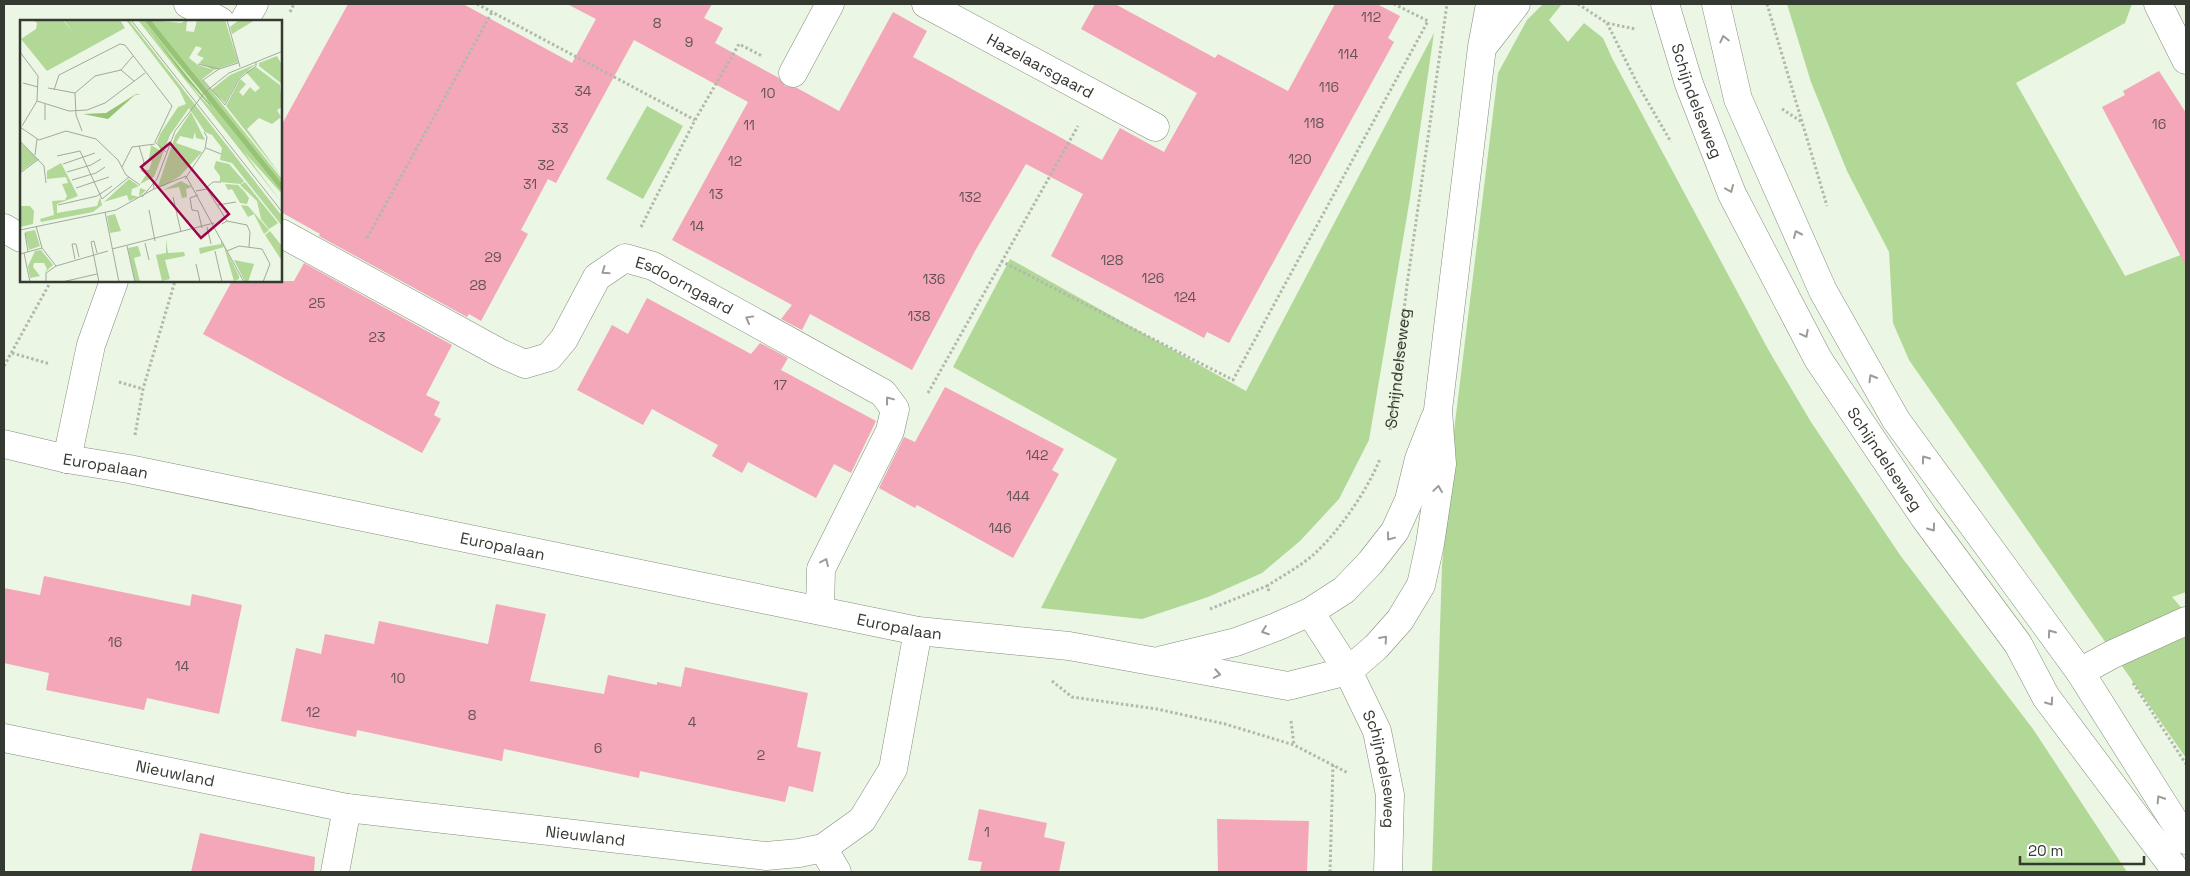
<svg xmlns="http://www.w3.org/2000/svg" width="2190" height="876" font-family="'Space Grotesk',sans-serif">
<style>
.green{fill:#b2d897}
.building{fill:#f4a7b8}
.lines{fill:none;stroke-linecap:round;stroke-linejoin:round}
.street-casing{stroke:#838d7d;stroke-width:29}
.secondary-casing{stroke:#838d7d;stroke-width:29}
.path{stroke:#b0b9aa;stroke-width:3;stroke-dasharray:2.5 2.5;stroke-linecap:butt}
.street{stroke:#fff;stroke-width:28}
.secondary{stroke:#fff;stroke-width:28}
.oneway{stroke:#9a9c98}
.labels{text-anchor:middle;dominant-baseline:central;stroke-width:4.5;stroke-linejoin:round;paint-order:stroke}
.number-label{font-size:14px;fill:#645453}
.street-label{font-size:16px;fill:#343931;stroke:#fff}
.inset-road{fill:none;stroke:#a2aa9c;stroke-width:1}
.view{fill:#9e0248;fill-opacity:0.15;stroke:#9e0248;stroke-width:2.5}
.inset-edge{fill:none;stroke:#343931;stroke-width:2.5}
</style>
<rect width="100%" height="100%" fill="#ebf6e4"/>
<!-- green -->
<g class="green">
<path d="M1543,4H1562L1549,20L1568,42L1584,23L1603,38L1612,58L1769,351L1811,422L1900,555L2033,729L2127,872H1432L1442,566L1453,439L1498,73L1527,20Z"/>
<path d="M1787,4H2132L2125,23L2016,83L2125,276L2186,253V592L2172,597L2186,613V758L1909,360L1893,323L1889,252L1847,171L1811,82Z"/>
<path d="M1434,33L1410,198L1369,440L1339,499L1300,541L1262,573L1208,597L1142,619L1041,608L1117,459L953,367L1010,259L1246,391Z"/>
<path d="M647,106L683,126L643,199L606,179Z"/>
</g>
<!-- building -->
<g class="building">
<path d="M348,4H463L572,63L596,19L567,4H712L704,18L723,28L715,43L779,78L785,86L797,88L839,111L893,12L927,31L913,57L1102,160L1120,128L1164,152L1197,93L1081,29L1095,4H1115L1215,58L1218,54L1288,91L1335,4H1377L1400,16L1388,38L1394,42L1229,343L1207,332L1204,338L1051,256L1083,194L1026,164L975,251L912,370L810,314L802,330L781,319L792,305L672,240L748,102L634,40L556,183L548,179L521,230L528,234L481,321L469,314L467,317L319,236L320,234L281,212V126Z"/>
<path d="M2159,71L2186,113V266L2102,107L2125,95L2123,91Z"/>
<path d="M304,263L452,345L426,395L440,402L434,415L441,419L422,453L203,334L232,281H294Z"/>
<path d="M647,298L751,354L760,343L788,358L781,370L876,421L851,473L834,464L816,498L748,462L742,473L712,456L718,445L652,409L643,425L577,390L612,325L628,334Z"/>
<path d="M945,387L1064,449L1052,470L1059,474L1013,558L917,505L915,508L879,488L904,437L915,442Z"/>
<path d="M44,576L190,606L192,594L242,605L219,714L147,698L144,710L46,690L49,673L4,663V588L40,595Z"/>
<path d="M496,604L546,614L530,681L604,694L608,675L657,685V682L681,687L685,667L808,693L797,747L821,752L813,792L789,786L785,802L640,771L639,778L504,749L502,761L357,730L356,737L281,721L296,648L321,654L325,634L374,644L379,621L488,644Z"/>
<path d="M979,809L1047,823L1044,837L1065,842L1059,872H980L982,862L968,860Z"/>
<path d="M1217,819L1309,821L1307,872H1218Z"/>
<path d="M200,833L315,857L314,872H191Z"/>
</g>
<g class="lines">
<defs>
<g id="street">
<path d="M188,4L220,21"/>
<path id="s2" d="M926,4L1155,127"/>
<path d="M2158,4L2186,60"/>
<path d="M244,21L254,4"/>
<path d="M793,73L830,4"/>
<path d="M4,228L21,238"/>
<path id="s3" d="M281,233L500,353L525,364L549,357L564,339L597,277L625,258L653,266L883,393L895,409L890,431L821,569L820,610"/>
<path d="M67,459L91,345L114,281"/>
<path id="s4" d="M1310,612L1348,671L1377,731L1390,795L1388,872"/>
<path d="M2080,672L2113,654L2186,621"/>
<path id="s5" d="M4,738L347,808L766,856L799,853L823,848L862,820L893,769L918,631"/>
<path d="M823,848L837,872"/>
<path d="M335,872L347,808"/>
</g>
<g id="secondary">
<path id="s6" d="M1665,4L1689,84L1732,194L1818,359L1924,517L2018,644L2046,697L2177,872"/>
<path d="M1716,4L1738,99L1823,291L1896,420L2080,672L2186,840"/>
<path d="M1485,44L1516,4"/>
<path id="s7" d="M4,444L67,459L129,469L918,631L1069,646L1288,686L1348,671L1376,647L1400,620L1421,585L1430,544L1442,464L1438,410L1482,47L1490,4"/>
<path d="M1162,660L1236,642L1276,627L1310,612L1344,590L1370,563L1395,531L1409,500L1419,459L1435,418"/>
</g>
</defs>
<!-- street casing -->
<use href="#street" class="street-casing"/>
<!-- secondary casing -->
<use href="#secondary" class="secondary-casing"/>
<!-- path -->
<g class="path">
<path d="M477,4L695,120"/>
<path d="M1578,4L1607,23L1635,29"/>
<path d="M1767,4L1827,206"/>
<path d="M290,12L294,4"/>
<path d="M1607,23L1638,85L1671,142"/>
<path d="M1782,109L1802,122"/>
<path d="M641,227L695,120L739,44L762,56"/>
<path d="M367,238L492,12"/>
<path d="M1001,261L1233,380L1428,21L1394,4"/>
<path d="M12,353L50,364"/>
<path d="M4,366L51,281"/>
<path d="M119,382L143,389"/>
<path d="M928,393L1078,126"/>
<path id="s1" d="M1390,430L1407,285L1447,4"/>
<path d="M135,435L143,389L175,281"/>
<path d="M1269,591L1267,586C1282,576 1299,567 1312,556C1338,533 1367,491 1380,459"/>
<path d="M1210,609L1267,586"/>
<path d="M1052,681L1072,697L1157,709L1225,724L1294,745L1348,773"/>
<path d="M2133,683L2186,764"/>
<path d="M1291,721L1294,745"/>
<path d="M1330,872L1333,765"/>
</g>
<!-- street -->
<use href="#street" class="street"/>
<!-- secondary -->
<use href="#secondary" class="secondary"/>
</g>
<!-- one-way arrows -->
<defs><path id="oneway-chevron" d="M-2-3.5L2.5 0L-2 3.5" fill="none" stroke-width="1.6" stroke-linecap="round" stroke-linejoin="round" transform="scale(1.25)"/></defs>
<g class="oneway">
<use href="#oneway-chevron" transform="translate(1724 39) rotate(-103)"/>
<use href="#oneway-chevron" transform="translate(1730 189) rotate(67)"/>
<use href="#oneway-chevron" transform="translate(1797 234) rotate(-114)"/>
<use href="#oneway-chevron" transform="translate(605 271) rotate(145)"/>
<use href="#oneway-chevron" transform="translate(749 319) rotate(-151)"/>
<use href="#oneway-chevron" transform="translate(1805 334) rotate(62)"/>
<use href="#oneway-chevron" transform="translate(1872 378) rotate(-120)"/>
<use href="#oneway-chevron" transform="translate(889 400) rotate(-127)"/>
<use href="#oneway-chevron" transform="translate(1925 459) rotate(-126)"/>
<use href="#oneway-chevron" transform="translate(1438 489) rotate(-82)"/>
<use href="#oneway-chevron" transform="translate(1932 528) rotate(54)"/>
<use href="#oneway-chevron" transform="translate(1390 537) rotate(127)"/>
<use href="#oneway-chevron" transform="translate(825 562) rotate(-65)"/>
<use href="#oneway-chevron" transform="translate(1265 631) rotate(160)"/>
<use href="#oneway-chevron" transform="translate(2051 633) rotate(-126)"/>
<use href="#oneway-chevron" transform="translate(1384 639) rotate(-49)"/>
<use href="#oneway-chevron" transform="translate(1217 674) rotate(10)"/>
<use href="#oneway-chevron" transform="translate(2050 702) rotate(55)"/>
<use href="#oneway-chevron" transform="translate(2160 799) rotate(-122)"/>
</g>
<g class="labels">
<!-- number labels -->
<g class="number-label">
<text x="1371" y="17">112</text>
<text x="657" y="23">8</text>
<text x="689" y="42">9</text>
<text x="1348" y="54">114</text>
<text x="1329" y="87">116</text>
<text x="583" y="91">34</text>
<text x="768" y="93">10</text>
<text x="1314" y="123">118</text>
<text x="2159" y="124">16</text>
<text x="749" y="125">11</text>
<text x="560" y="128">33</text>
<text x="1300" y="159">120</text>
<text x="735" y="161">12</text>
<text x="546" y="165">32</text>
<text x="530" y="184">31</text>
<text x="716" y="194">13</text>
<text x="970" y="197">132</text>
<text x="697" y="226">14</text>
<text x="493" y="257">29</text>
<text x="1112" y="260">128</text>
<text x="1153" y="278">126</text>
<text x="934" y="279">136</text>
<text x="478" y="285">28</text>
<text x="1185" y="297">124</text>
<text x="317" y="303">25</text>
<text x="919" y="316">138</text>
<text x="377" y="337">23</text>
<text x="780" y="385">17</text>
<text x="1037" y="455">142</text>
<text x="1018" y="496">144</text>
<text x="1000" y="528">146</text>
<text x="115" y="642">16</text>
<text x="182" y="666">14</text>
<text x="398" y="678">10</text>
<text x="313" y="712">12</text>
<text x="472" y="715">8</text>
<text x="692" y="722">4</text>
<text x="598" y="748">6</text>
<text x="761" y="755">2</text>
<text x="987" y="832">1</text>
</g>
<!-- street labels -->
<g class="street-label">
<text stroke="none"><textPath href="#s2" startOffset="130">Hazelaarsgaard</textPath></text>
<text stroke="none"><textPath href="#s6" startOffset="102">Schijndelseweg</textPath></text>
<text stroke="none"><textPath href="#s3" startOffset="495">Esdoorngaard</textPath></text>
<text stroke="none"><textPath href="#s1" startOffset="62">Schijndelseweg</textPath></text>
<text stroke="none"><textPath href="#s6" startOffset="508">Schijndelseweg</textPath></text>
<text stroke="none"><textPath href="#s7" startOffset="104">Europalaan</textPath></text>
<text stroke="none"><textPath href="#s7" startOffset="509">Europalaan</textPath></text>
<text stroke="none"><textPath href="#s7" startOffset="914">Europalaan</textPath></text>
<text stroke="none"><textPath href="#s4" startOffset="175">Schijndelseweg</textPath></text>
<text stroke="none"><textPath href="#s5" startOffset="175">Nieuwland</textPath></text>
<text stroke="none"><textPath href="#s5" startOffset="590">Nieuwland</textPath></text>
</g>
</g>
<!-- overview -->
<g transform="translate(20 20)">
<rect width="262" height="262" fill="#ebf6e4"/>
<path d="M13,0H43L52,11L44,0H100L105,8L27,51L1,19L16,9L17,3ZM106,0H109L262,196V206L212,143L200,140L202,128L192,115L185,112L169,88L150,115L134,157L120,164L126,155L120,150H129L132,141L129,139L131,125L141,131L137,122L140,114L158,87L166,84L159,69ZM118,0H124L182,72L126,7L177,73L190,87L185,75L262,172V174L224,132L262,183ZM131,0L161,3L167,0L166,11L174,12L177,0H205L218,42L194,50L182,59L262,159V163ZM176,26L182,28L177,35L184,38L179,43L194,50L178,45L169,38ZM219,0H235L212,14L210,7ZM257,36L262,45V64L239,46V43ZM236,44L219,58L205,83L191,70L210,55ZM236,47L260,65L262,87L257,90L261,97L252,104L239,98L227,109L262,157L206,86L220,59L226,64L219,72L223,76L230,67L235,72L240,68L226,52ZM171,92L185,120L176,118L175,112L173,119L160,116L156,123L182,132L160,156L142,167L138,166L155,116ZM0,122L18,139L0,152ZM196,141L209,144L224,161L221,164L200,162V156L194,148ZM41,143L58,176L37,184V193L77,186L80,177L82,185L73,192L21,202L20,199L34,195L32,181L45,180L47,176L42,164L48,163L46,157L27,159V151ZM109,159L119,166L112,169L111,175L119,177L120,168L126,170L119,177L109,181L107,175L84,182ZM161,161L172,167L166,169L167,177L162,178L159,167L143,170ZM225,162L258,203L249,209L241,199L237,181L220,165ZM205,164L218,165L224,171L229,178L227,184L220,183L212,169L208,170ZM221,185L228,186L249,210L244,214L234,194L228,197ZM0,186H10L14,191L13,204L0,207ZM95,194L101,211L90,213L87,196ZM15,210L20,226L9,230L5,212ZM250,211L262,226V241L245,215ZM146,219L148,233L164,232L165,236L145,240L150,259L142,261L136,235L146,233ZM201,220L219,256V259L214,261L204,227L180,234L179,228L201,224ZM118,226L121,236L114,238L120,262H115L108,228ZM21,230L33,245L24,253L27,249L24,243H14L13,247L20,256L10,258L8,246L15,231ZM214,240L234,244L228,262H225Z" fill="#b2d897" fill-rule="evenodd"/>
<path d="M124,0H131L262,163V172ZM126,6L190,84L191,87L165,58ZM116,74H121L115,75L88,99L63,94L86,93Z" fill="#97c374"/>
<path class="inset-road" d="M111,0L263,193M207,0L220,47M0,32L18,56L17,81L49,91L67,90L85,83L125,53M178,44L199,49L218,43M199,49L183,60L205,85L219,59L236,46V42M101,50L114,61M3,63L18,67M28,68L55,73L75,56L101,50L113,36M34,70L39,55L100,24L105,25L152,86L135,122L146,132M55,73L56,95L62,111M25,100V84M2,106L17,81M0,107L19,120L46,111L76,119L98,140L106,155L120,165M0,121L24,146L26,163M119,126L124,142L122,148M186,128L201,134M15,135L17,119M37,136L60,131L82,179L109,157M43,144L75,133M102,147L112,127L135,124M47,152L71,145L81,139M0,153L19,139M166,156L224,262M165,159L185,129L187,117L184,112M52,160L76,153L85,147M56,168L89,157M186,168L193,162H201M134,169L166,156M176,171L187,169L207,201M178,175L170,178L172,190L178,191L182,208M122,177L137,159L155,111L185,72L209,53L263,31M153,177L161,212M38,185L77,176L92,166M198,185L216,182M129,190L135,221M85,192L99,262M202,204L207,201L227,205L230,212L229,227M16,206L22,228L36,246M187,207L191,224M0,210L96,190L134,169L133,163M5,213L8,232M125,223L129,240M52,224H56L59,237M52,224L55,239M107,226L115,262M92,229L194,203M195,231L202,262M207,231L219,226L242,229L250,244L243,262M4,233L10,262M77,233L74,221L71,222L79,262M0,234L22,228M176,244L180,262M26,262V253L36,246L88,231M42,262L77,254"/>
<path class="view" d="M150,123L209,194L181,218L121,147Z"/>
<rect width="262" height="262" class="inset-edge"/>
</g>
<!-- border -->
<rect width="2190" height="876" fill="none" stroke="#343931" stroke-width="10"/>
<!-- scale -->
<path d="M2020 856v8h124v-8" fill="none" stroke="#343931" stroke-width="2.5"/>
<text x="2028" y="856" font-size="15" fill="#343931" stroke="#ffffff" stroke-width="4" paint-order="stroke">20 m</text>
</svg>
